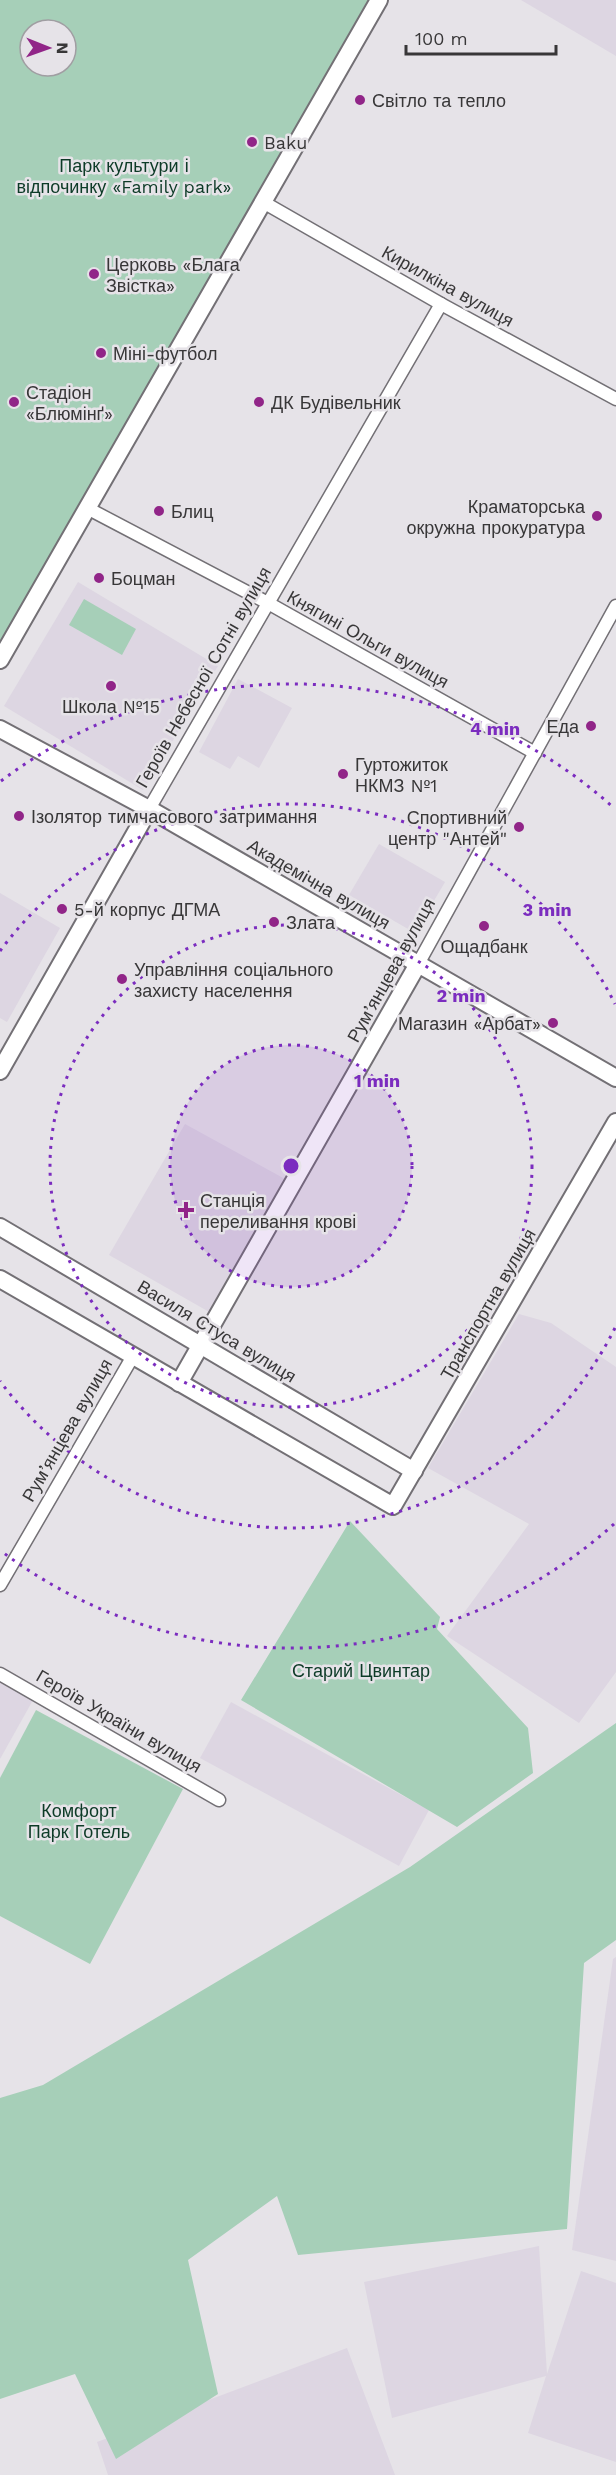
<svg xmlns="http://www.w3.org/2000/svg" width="616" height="2475" font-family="'Work Sans',sans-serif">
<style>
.built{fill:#ddd6e2}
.green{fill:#a6cfb8;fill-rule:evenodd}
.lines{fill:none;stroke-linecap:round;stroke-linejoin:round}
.street-casing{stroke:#737075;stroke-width:15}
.secondary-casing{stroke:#737075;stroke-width:20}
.street{stroke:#fff;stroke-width:12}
.secondary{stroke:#fff;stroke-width:16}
.ring{fill:none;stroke:#7b2cbf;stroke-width:3;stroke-dasharray:3 6}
.poi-dot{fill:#912588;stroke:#e6e3e8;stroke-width:2}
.labels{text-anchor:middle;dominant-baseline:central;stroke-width:5;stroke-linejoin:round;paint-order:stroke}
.poi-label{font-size:18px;fill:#383738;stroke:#e6e3e8;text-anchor:start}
.park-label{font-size:18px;fill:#0d3b27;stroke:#e6e3e8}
.street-label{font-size:18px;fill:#383738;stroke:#e6e3e8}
.centre{fill:#7b2cbf;stroke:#e6e3e8;stroke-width:3}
.ring-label{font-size:18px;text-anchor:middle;font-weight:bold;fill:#7b2cbf;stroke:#e6e3e8;stroke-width:5;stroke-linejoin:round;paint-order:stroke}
</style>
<rect width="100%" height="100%" fill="#e6e3e8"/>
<!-- built -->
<g class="built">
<path d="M521,0H616V56Z"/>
<path d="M78,582L218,666L143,790L4,706Z"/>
<path d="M238,679L292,708L259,768L238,756L230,769L199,752Z"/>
<path d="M379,844L445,882L415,933L349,895Z"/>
<path d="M0,893L60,928L7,1022L0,1018Z"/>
<path d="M185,1124L285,1179L211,1313L109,1255Z"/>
<path d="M519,1314L551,1323L616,1367V1672L579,1723L447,1636L529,1524L428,1468Z"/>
<path d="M0,1681L33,1700L0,1759Z"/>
<path d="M231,1702L429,1810L399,1866L200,1758Z"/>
<path d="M616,1957V2261L572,2250L613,1959Z"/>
<path d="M539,2246L547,2374L581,2271L616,2283V2462L528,2433L546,2376L392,2418L364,2282Z"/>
<path d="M347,2348L395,2475H108L97,2442Z"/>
</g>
<!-- green -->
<g class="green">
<path d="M0,0H368L0,643ZM30,30H66V66H30Z"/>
<path d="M84,599L136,629L122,655L69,625Z"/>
<path d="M350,1521L440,1617L437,1629L528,1728L533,1773L457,1827L241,1700Z"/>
<path d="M36,1710L183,1789L90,1964L0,1916V1778Z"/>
<path d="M616,1723V1940L584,1963L567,2229L298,2255L277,2196L188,2260L218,2394L116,2459L75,2374L0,2399V2098L43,2085L410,1867Z"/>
</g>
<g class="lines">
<defs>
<g id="street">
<path d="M263,202L441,304L616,399"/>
<path d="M87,508L268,603L535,753"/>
<path d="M149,809L441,304"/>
<path d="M418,964L616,606"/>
<path d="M0,1585L133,1356"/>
<path d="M0,1674L219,1800"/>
</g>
<g id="secondary">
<path d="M0,660L379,0"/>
<path d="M0,729L149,809L616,1078"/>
<path d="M0,1071L149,809"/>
<path d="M0,1227L414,1471"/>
<path d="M0,1279L393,1506L616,1122"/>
<path d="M179,1383L418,964"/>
</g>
</defs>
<!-- street casing -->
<use href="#street" class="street-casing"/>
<!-- secondary casing -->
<use href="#secondary" class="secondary-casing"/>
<!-- street -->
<use href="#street" class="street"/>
<!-- secondary -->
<use href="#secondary" class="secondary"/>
</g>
<!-- distance rings -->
<circle cx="291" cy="1166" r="121" fill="#7b2cbf" fill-opacity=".12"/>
<g class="ring">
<circle cx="291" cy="1166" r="121"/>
<circle cx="291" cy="1166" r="241"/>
<path d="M615 1328A362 362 0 0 1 0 1381M0 951A362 362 0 0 1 615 1004"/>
<path d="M614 1524A482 482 0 0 1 1 1551M1 781A482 482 0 0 1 614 808"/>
</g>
<!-- markers -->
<g class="poi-dot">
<circle cx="360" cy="100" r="6"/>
<circle cx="252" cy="142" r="6"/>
<circle cx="94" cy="274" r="6"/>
<circle cx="101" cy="353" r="6"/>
<circle cx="14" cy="402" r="6"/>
<circle cx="259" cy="402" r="6"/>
<circle cx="159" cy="511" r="6"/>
<circle cx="597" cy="516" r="6"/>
<circle cx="99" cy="578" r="6"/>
<circle cx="111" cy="686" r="6"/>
<circle cx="591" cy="726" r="6"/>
<circle cx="343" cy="774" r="6"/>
<circle cx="19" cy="816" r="6"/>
<circle cx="519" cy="827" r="6"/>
<circle cx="62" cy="909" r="6"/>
<circle cx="274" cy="922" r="6"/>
<circle cx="484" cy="926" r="6"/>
<circle cx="122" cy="979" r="6"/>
<circle cx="553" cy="1023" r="6"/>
<path d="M183 1201h6v6h6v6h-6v6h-6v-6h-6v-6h6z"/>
</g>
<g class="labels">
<!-- poi labels -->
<g class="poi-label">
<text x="372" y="100">Світло та тепло</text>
<text x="264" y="142">Baku</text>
<text x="106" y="264">Церковь «Блага<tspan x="106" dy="21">Звістка»</tspan></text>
<text x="113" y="353">Міні-футбол</text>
<text x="26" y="392">Стадіон<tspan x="26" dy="21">«Блюмінґ»</tspan></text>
<text x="271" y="402">ДК Будівельник</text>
<text x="585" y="506" text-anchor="end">Краматорська<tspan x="585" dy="21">окружна прокуратура</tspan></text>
<text x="171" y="511">Блиц</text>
<text x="111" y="578">Боцман</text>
<text x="111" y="706" text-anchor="middle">Школа №15</text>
<text x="579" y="726" text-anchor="end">Еда</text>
<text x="355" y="764">Гуртожиток<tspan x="355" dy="21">НКМЗ №1</tspan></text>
<text x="31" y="816">Ізолятор тимчасового затримання</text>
<text x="507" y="817" text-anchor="end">Спортивний<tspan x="507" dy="21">центр "Антей"</tspan></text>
<text x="74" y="909">5-й корпус ДГМА</text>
<text x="286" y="922">Злата</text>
<text x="484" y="946" text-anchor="middle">Ощадбанк</text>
<text x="134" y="969">Управління соціального<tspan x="134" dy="21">захисту населення</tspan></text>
<text x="541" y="1023" text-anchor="end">Магазин «Арбат»</text>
<text x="200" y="1200">Станція<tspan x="200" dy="21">переливання крові</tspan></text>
</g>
<!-- park labels -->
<g class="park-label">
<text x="124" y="165">Парк культури і<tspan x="124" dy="21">відпочинку «Family park»</tspan></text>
<text x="361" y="1670">Старий Цвинтар</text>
<text x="79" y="1810">Комфорт<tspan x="79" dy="21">Парк Готель</tspan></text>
</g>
<!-- street labels -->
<g class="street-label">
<text transform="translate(448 286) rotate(29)">Кирилкіна вулиця</text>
<text transform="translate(368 639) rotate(29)">Княгині Ольги вулиця</text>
<text transform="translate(203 677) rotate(-60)">Героїв Небесної Сотні вулиця</text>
<text transform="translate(319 884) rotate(30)">Академічна вулиця</text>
<text transform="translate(391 970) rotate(-61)">Рум’янцева вулиця</text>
<text transform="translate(488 1304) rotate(-60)">Транспортна вулиця</text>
<text transform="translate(217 1331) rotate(31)">Василя Стуса вулиця</text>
<text transform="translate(67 1430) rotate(-60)">Рум’янцева вулиця</text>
<text transform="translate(119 1721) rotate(30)">Героїв України вулиця</text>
</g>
</g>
<circle cx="291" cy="1166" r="9" class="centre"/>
<g class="ring-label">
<text x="495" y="735">4 min</text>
<text x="547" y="916">3 min</text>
<text x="461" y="1002">2 min</text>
<text x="377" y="1087">1 min</text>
</g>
<!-- north arrow -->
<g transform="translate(48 48) rotate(91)"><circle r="28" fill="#e6e3e8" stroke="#a09ea2" stroke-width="1.5"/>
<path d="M0-4.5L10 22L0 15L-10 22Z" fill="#912588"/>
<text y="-9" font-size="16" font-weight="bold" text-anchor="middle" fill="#383738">N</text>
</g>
<!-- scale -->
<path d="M406 45v9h150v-9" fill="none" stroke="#383738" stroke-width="3"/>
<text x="415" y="45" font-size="18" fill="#383738" stroke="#e6e3e8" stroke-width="4.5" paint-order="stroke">100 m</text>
</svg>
